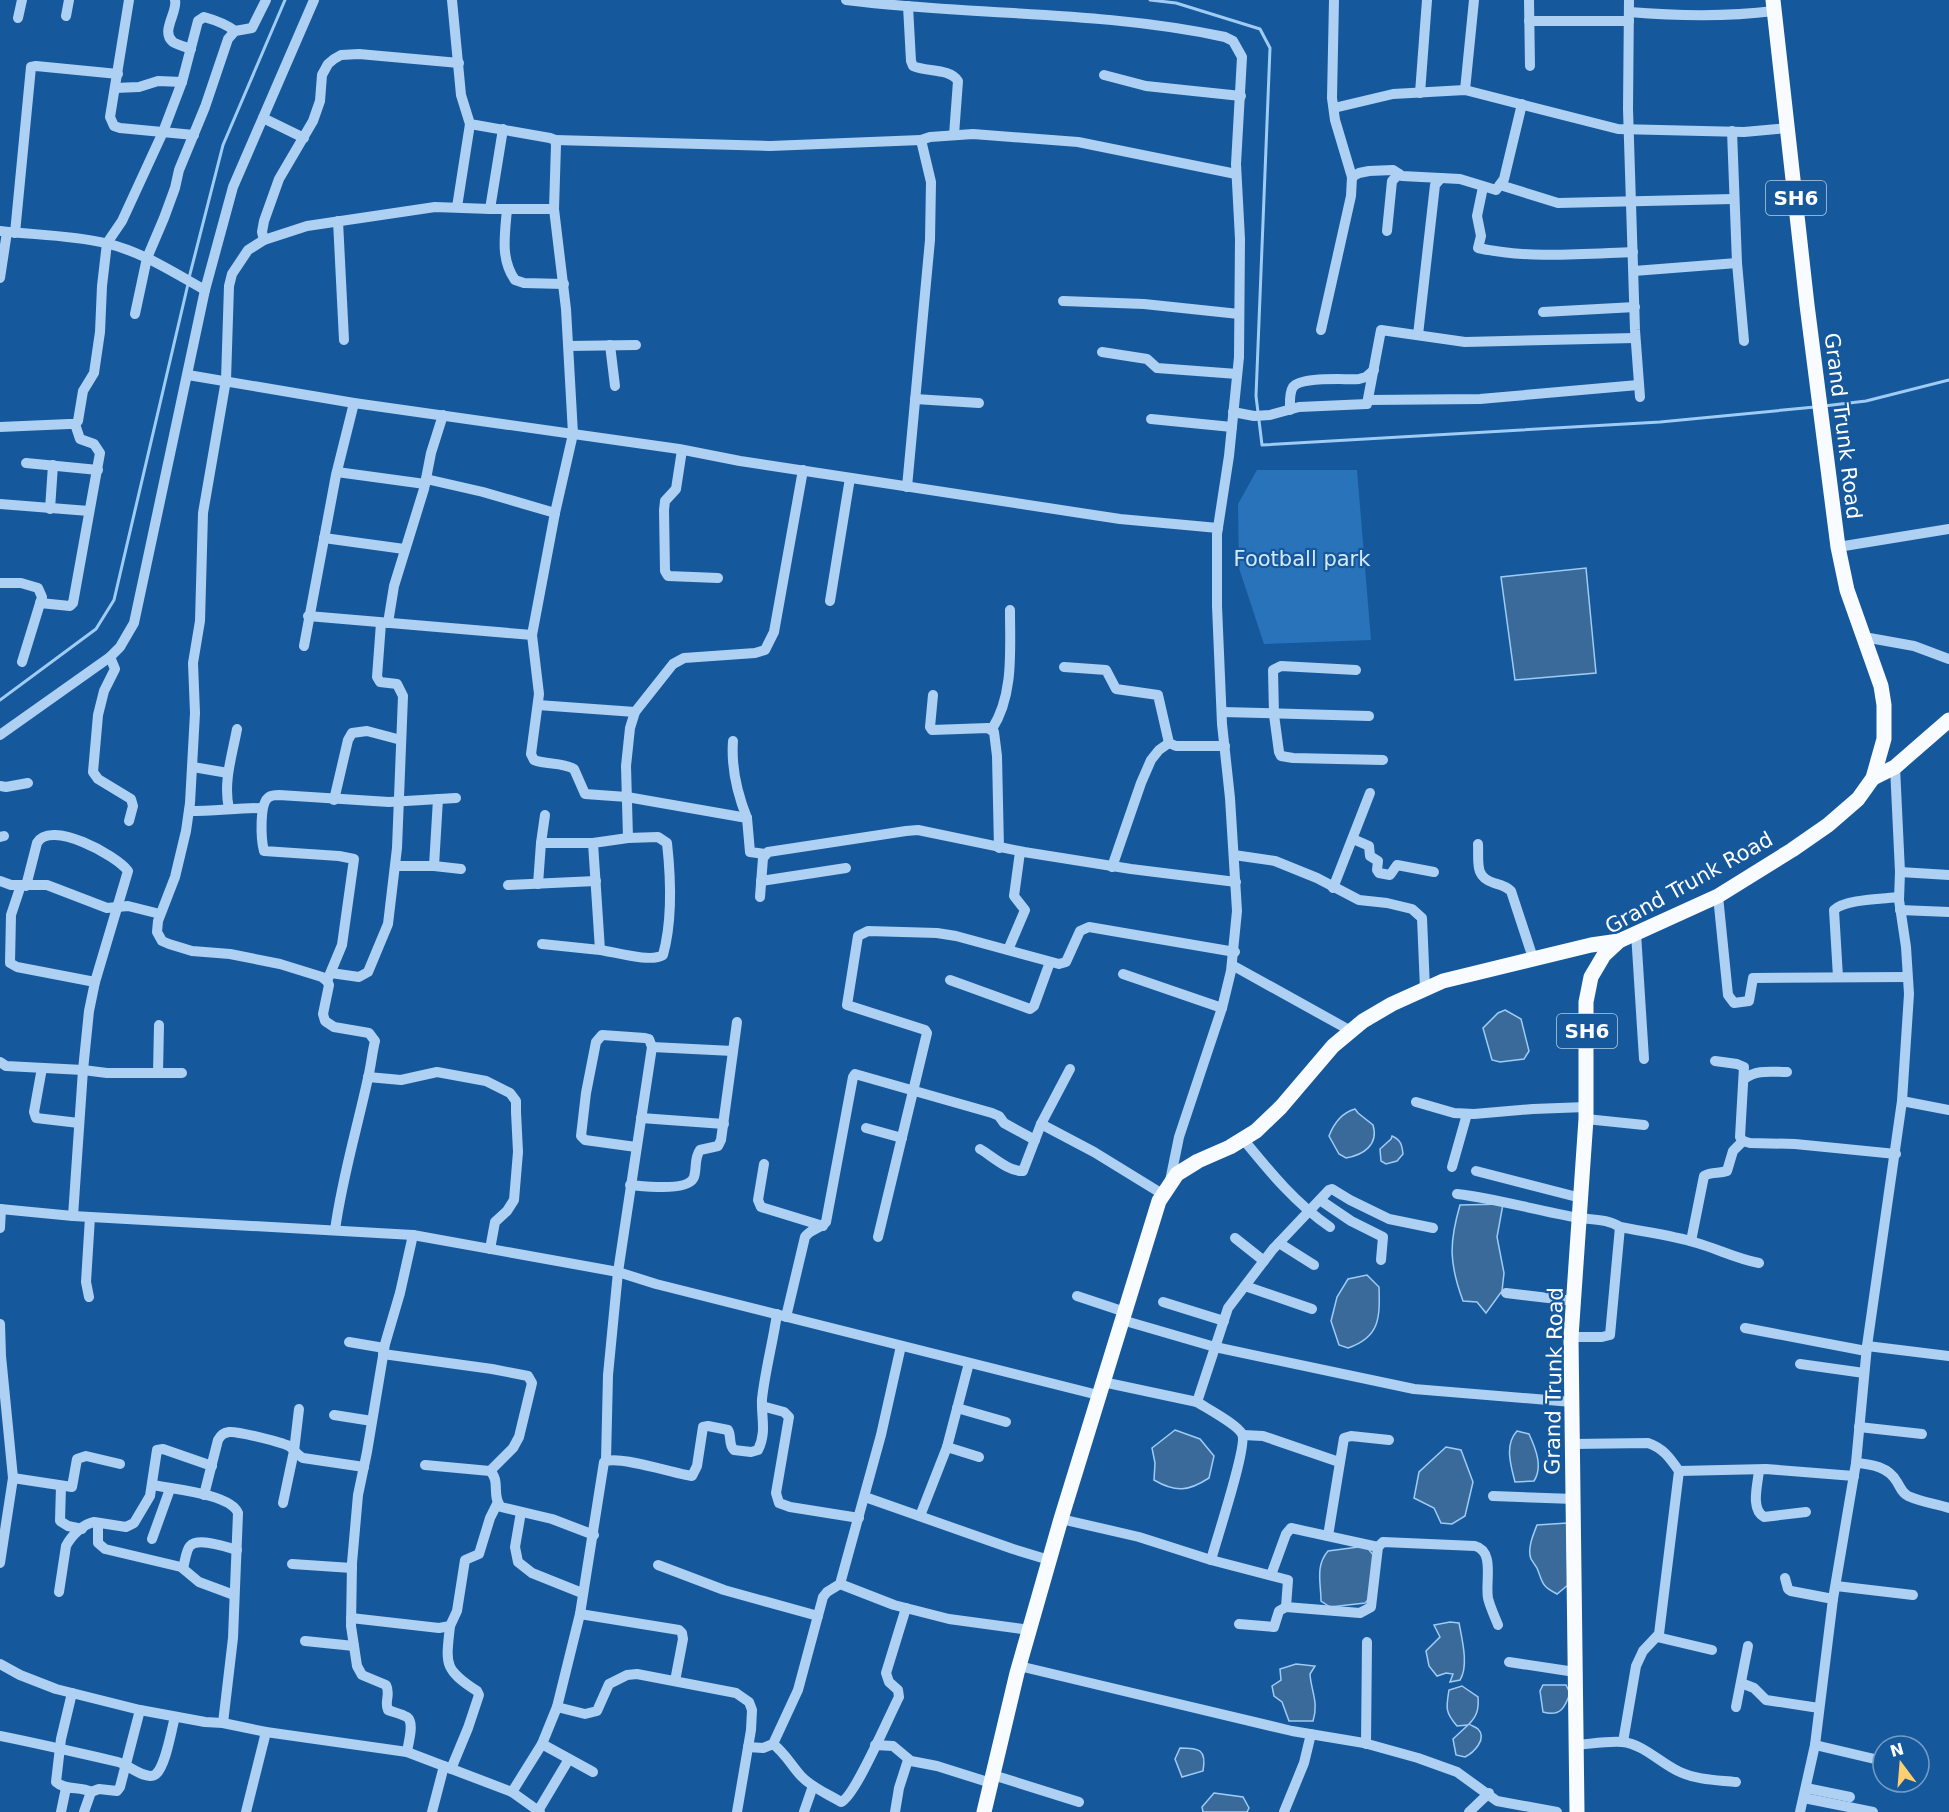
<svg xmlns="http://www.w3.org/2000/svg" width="1949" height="1812" font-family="'DejaVu Sans',sans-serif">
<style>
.green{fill:#2973ba}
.water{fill:#3a6a9a;stroke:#9fccf5;stroke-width:1.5}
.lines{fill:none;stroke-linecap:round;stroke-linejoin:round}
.stream{stroke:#9fccf5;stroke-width:3}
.minor{stroke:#add0f3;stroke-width:10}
.major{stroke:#f8fbff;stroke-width:15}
.labels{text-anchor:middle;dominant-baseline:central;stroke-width:4.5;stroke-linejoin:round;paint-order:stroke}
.shield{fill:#16589c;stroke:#b9cde1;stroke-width:1.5}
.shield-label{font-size:20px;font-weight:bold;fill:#fff}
.street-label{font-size:21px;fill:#fff;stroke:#16589c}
.park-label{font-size:21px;fill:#d5e9fd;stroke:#16589c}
</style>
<rect width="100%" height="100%" fill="#16589c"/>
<!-- green -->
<path class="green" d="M1257,470H1357L1371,640L1264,644L1239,568L1238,504Z"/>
<!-- water -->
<g class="water">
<path d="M1586,568L1596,673L1515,680L1501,577Z"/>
<path d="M1505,1010L1521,1019L1529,1051L1524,1059L1500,1062L1492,1060L1483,1028L1498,1013Z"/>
<path d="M1355,1109L1358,1113L1373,1125C1379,1145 1363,1155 1346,1158L1339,1154L1329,1136C1334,1123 1341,1113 1355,1109Z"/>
<path d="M1392,1136C1401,1140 1402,1145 1403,1154L1397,1161L1386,1164L1381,1161L1380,1149L1391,1139Z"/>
<path d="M1503,1204L1497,1237L1504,1273L1502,1291L1486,1313L1477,1302L1463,1301C1449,1263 1449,1243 1460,1205Z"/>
<path d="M1367,1275L1379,1287C1380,1318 1380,1337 1348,1348L1339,1345L1331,1321L1337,1297L1348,1279Z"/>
<path d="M1175,1430L1200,1439L1214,1456L1209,1478C1189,1491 1176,1493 1154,1480L1155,1463L1152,1448Z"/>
<path d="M1517,1431L1529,1434C1536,1449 1543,1467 1534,1481L1515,1482C1511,1466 1504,1445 1517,1431Z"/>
<path d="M1446,1447L1461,1450L1473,1482L1465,1516L1452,1524L1441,1523L1434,1508L1414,1498L1419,1472Z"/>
<path d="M1567,1523L1568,1585L1557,1594C1541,1586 1543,1583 1537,1568C1535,1565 1533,1562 1531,1559C1527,1549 1533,1535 1537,1525Z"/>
<path d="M1366,1546L1374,1556L1371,1597L1365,1603L1330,1607L1321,1601C1321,1583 1315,1566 1328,1551Z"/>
<path d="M1450,1622L1459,1623C1462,1639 1469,1666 1460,1680L1450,1682L1453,1674L1446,1673L1437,1676L1429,1666L1426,1651L1440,1637L1434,1625Z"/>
<path d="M1296,1664L1315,1666L1310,1674C1311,1691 1319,1702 1313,1721H1289L1282,1702L1274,1696L1272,1686L1281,1680L1280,1669Z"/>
<path d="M1543,1685H1566L1570,1693C1565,1708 1560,1717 1543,1712L1540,1691Z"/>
<path d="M1462,1686L1478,1697C1479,1709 1477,1716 1469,1724C1472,1726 1476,1727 1478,1729C1488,1739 1473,1753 1465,1757L1456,1755L1453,1739L1468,1725L1457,1726C1445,1712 1446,1708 1449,1690Z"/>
<path d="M1180,1748C1199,1748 1207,1749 1203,1771L1182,1777L1175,1759Z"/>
<path d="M1214,1793L1243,1797L1249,1808L1247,1812H1203L1202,1807Z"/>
</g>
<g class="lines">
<!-- stream -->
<g class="stream">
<path d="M1150,0L1176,3L1260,29L1270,48L1256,396L1262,445L1660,422L1815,407"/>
<path d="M189,278L223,145L285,0"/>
<path d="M1824,406L1866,401L1949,380"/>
<path d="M0,700L96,629L114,600L188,284"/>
</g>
<!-- minor -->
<g class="minor">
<path d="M129,0L110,117L114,126L120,128L194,135"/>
<path d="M175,0C178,12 160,32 173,42C178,45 186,47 191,49"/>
<path d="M452,0L461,95L470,124L550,138L555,140L556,145L554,209L566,309L573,434L555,513L532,635"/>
<path d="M846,0C972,16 1100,10 1225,37L1233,41L1242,57L1236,164L1240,239L1239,357L1229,456L1217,534V606L1222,724L1230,798L1237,911L1231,971L1222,1008L1179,1137L1170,1181"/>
<path d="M1529,0L1530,66"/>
<path d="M1629,0L1628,109L1635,330L1640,397"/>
<path d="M908,6L911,61L913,66C926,72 950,68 958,81L954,135"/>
<path d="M1629,12C1678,16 1726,17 1774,11"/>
<path d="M66,16L69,0"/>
<path d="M18,18L22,0"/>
<path d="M1529,21H1629"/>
<path d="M1104,75L1146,86L1241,96"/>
<path d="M115,88L139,87L158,81L182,82"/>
<path d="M1465,90L1474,0"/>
<path d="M1420,93L1427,0"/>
<path d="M1334,108L1393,94L1465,90L1618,129L1744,132L1787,128"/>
<path d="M263,118L304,138"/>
<path d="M1732,131L1737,263L1744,341"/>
<path d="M555,140L770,146L921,140L931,182L930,240L907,487"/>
<path d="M921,140L930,137L973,134L1078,142L1236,174"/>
<path d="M1352,177L1359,173L1369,171L1393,170L1402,176L1460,179L1496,190L1504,179L1522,104"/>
<path d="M1500,185L1558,203L1733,199"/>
<path d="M1483,187L1477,216L1481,236L1478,248C1528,259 1582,254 1633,252"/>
<path d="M457,207L470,124"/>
<path d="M490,209L503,129"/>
<path d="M507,209C505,234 500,259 515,280L524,283L564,284"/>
<path d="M338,221L344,340"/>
<path d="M0,231C35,235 71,235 105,243C141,251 173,272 205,290"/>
<path d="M1387,231L1392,181L1399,174"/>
<path d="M15,233L31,67L36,66L118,74"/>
<path d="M264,240L262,232L264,221L279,179L313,121L320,101L322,75L328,64L334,59L341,55L359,54L459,63"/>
<path d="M1634,271L1737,263"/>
<path d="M0,278L7,232"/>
<path d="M1063,301L1144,304L1239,314"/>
<path d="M1543,312L1635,307"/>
<path d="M135,314L147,258L164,218L175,188L179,170L205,107L228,39L235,31L252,28L266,0"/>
<path d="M1321,330L1351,196L1352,177L1335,120L1332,98L1334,0"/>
<path d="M1418,335L1435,185L1441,178"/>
<path d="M610,345L615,386"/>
<path d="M569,346L636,345"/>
<path d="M1102,352L1147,359L1157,368L1237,374"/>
<path d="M188,375L354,403L679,449L740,461L1120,519L1218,528"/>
<path d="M915,399L979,403"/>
<path d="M1369,400L1480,399L1638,385"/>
<path d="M1290,410C1290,403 1289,393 1293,387C1301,376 1346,380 1359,379L1366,377L1374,370"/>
<path d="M1233,412L1254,416L1270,415L1299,407L1367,404L1381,330L1465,342L1635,338"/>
<path d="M1151,419L1232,427"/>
<path d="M0,427L69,424H75L78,421L83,391L94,373L100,332L102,286L107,243L122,221L163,132L182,82L198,21L204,17C215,20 226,24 235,31"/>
<path d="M682,450L676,489L665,501L664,510L665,571L668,576L718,578"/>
<path d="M26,463L98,470"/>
<path d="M337,472L425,484"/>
<path d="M426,479L483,492L555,513"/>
<path d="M0,504L89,511"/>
<path d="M50,509L53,465"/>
<path d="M324,538L404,549"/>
<path d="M1838,547L1949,529"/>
<path d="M0,583H21L38,588L42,597L22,662"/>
<path d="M830,601L850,478"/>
<path d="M40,603L70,606L73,603L100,453L94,444L80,439L75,424"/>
<path d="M308,616L532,635L539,694L531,754L534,760C547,765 562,762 574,769L585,794L627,797L747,818L750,852L765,854"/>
<path d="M388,623L394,586L424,489L431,453L443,415"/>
<path d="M1864,637L1914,646L1949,659"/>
<path d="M304,646L336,475L354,403"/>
<path d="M110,657L115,669L104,691L98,715L93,772L98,779L131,799L133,806L129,821"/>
<path d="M1064,667L1106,670L1116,689L1158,695L1169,743L1176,746H1225"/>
<path d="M1356,670L1281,666L1273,670L1274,715L1279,752L1281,756L1293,758L1383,760"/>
<path d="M933,695L930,727L932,730L988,728L994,732L997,756L999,848"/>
<path d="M538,705L635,712"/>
<path d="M1222,712L1369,716"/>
<path d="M992,729C1014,695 1010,650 1010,610"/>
<path d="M0,735L110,657L120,647L134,623L205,290L233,187L314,0"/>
<path d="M733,741C731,768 737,793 747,818"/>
<path d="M193,767L228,773"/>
<path d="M1895,767L1900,872L1899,900L1906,947L1909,994L1902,1101"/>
<path d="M0,786L6,787L28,783"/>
<path d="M334,800L348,740L352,733L367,731L401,740"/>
<path d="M229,809C223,782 232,756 237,729"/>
<path d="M189,811C214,811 238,808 262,808"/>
<path d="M0,837L4,836"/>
<path d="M628,838L626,766L630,728L635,712L673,664L684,658L755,653L765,650L774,632L803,470"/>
<path d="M1353,839L1369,846L1370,856L1378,861L1377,870L1379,873L1390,875L1397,865L1434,872"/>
<path d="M541,843H593"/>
<path d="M1478,844C1479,862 1474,877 1494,883C1501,885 1506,886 1511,891L1533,958"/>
<path d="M1234,855L1275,861L1317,878L1359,900L1387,903L1412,909L1422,918L1425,989"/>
<path d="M395,866H434L461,869"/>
<path d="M434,866L438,799"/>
<path d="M1112,867L1141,783L1151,760L1159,750L1169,743"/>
<path d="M1900,872L1949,875"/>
<path d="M0,881L11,885H47L107,908L128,906L160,914"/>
<path d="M761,881L846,868"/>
<path d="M538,884L541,843L545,815"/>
<path d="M21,885L11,915L10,963L17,967L95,982"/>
<path d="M508,885L596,881"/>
<path d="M26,886L37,843C50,819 116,855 128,871L95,982L89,1011L83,1070L73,1216"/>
<path d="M1333,888L1370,793"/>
<path d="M1718,896L1728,995L1734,1003L1749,1001L1753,978L1907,977"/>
<path d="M760,897L763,858L768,852L906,831L918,830L1024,852L1131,869L1236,882"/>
<path d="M1900,910L1949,912"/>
<path d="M1636,933L1644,1059"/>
<path d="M542,944L600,950L593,843L628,838L658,837L667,843C671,879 673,919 663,955C651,963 615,952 600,950"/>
<path d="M1008,950L1025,910L1014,896L1020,852"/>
<path d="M1232,965L1351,1031"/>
<path d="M331,973L359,977L368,972L388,924L397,848L403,696L397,684L380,682L377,677L381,623"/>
<path d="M1123,974L1222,1008"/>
<path d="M1838,977L1834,910C1845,899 1883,899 1899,897"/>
<path d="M950,980L1030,1009L1034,1006L1050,962"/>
<path d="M327,981L342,945L354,859L339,856L264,851C261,840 259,803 269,797C272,795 276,795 279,795L389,802L456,798"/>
<path d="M652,1047L733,1051"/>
<path d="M1715,1061L1737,1064L1744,1067L1740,1137L1743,1141L1750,1143L1795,1144L1896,1154"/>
<path d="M0,1062L6,1066L83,1070L107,1073H182"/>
<path d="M42,1068L34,1112L36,1118L79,1123"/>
<path d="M158,1073L159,1025"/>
<path d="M368,1077L401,1080L437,1072L486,1081L510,1093L516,1101V1112L518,1152L514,1200L507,1211L495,1222L490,1249"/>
<path d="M1744,1079C1757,1069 1771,1072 1787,1072"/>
<path d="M1416,1102L1454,1113L1474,1114L1533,1109L1586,1107"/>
<path d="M641,1118L724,1124"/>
<path d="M1586,1119L1644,1125"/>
<path d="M1041,1124L1094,1152L1164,1195"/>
<path d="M866,1128L902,1138"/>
<path d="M1243,1139C1270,1172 1295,1203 1330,1227"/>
<path d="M980,1149C992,1156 1009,1172 1023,1171L1041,1124L1070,1069"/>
<path d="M764,1164L758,1200L761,1207L823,1226"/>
<path d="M1452,1167L1467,1114"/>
<path d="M1476,1171L1581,1198"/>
<path d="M630,1185C643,1186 689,1192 694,1177C697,1168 694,1158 700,1150L718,1146L721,1140L737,1022"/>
<path d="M1457,1194C1499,1199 1538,1211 1580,1218C1593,1220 1608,1219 1620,1227C1645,1232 1672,1235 1697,1243C1718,1249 1737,1259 1759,1263"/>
<path d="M1320,1200L1351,1221L1383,1237L1381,1260"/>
<path d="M0,1209L73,1216L413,1235L618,1272L656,1284L1098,1395"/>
<path d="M0,1228L1,1209"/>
<path d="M335,1230C342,1178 357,1129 368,1078C371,1066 372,1053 375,1041L369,1033L334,1027L325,1021L323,1014L329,985L327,981L322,977L280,964L230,954L192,951L169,944L162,941L157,932L158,921L175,877L186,831L190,803L195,713L193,663L200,621L203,513L226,380L229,286L232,274L248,250L264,240L307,226L435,207L490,209H554"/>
<path d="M878,1237L927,1033L925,1030L847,1005L858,936L868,931L937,933L956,936L1059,964L1066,962L1080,931L1089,927L1235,952"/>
<path d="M1235,1238L1264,1261"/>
<path d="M1691,1241L1704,1176C1712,1171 1719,1174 1727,1171L1733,1151L1743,1141"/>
<path d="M1279,1243L1314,1265"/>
<path d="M1245,1286L1312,1309"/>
<path d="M1506,1293L1574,1301"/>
<path d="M1077,1296L1125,1312"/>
<path d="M89,1297L86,1282L90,1217"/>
<path d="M1163,1302L1224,1321"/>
<path d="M786,1317L805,1237C810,1229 820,1229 826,1222L853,1077L855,1074L992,1113L999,1116L1004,1123L1035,1140"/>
<path d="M1122,1320L1215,1347L1414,1389L1572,1402"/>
<path d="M0,1324L1,1356L13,1478L0,1563"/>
<path d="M1745,1328L1866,1351"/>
<path d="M1571,1337H1602L1610,1335L1620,1227"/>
<path d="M349,1342L384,1348"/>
<path d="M1867,1346L1949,1356"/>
<path d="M383,1354L492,1369L528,1376L532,1383L519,1437L513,1448L490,1471"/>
<path d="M1800,1364L1864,1373"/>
<path d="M1103,1382L1197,1402L1228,1308L1273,1249L1329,1190L1332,1189L1350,1200L1389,1219L1433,1228"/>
<path d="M1197,1402C1208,1409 1238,1425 1242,1434C1248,1445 1216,1541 1211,1560"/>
<path d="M762,1406L784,1412L789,1417L776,1493L779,1503L790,1507L859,1518"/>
<path d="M957,1408L1006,1422"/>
<path d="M334,1415L372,1421"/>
<path d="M1859,1427L1922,1434"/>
<path d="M1243,1435L1263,1436L1339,1462"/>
<path d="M1572,1444L1648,1443C1663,1448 1670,1458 1679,1471L1659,1634L1643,1651L1636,1666L1623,1742"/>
<path d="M947,1447L979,1457"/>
<path d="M606,1460L608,1375L618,1272L652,1047L649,1039L645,1038L602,1035L596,1042L586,1093L581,1136L585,1140L636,1147"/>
<path d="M1856,1463C1871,1464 1889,1467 1897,1482C1901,1488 1901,1492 1908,1496C1921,1502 1936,1504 1949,1508"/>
<path d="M425,1465L490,1471C501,1481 491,1496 501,1507L552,1519L594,1535"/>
<path d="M1759,1470C1758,1484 1750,1509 1764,1517L1806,1512"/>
<path d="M1679,1471L1766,1469L1854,1476"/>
<path d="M13,1478L72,1487L77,1459L86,1456L120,1464"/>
<path d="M153,1485C172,1489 231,1494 238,1513L233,1638L223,1723"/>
<path d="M61,1486L60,1521L68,1526L82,1529"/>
<path d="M204,1495L218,1440C221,1435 223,1433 229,1432C237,1431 281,1442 289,1446C294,1449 297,1455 303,1458L364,1467"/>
<path d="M1493,1496L1574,1499"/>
<path d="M865,1497L1013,1549L1049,1560"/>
<path d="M283,1503L294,1451L299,1409"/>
<path d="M521,1512L515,1547L518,1562L532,1573L582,1593"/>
<path d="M920,1516L947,1447L969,1363"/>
<path d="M1061,1519L1139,1537L1211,1560L1288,1580L1286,1607L1360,1613L1371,1607L1378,1547L1383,1542L1475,1546C1495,1551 1485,1582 1488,1598C1490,1607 1495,1617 1498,1625"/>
<path d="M98,1523V1543L105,1549L181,1567L199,1582L234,1595"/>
<path d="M1328,1536L1344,1438L1351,1436L1389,1440"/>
<path d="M152,1539L170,1489"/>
<path d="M292,1564L352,1568"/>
<path d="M658,1565L724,1590L818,1616"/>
<path d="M183,1568C185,1562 186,1550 190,1546C198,1537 227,1547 237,1550"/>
<path d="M1271,1575L1286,1534L1291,1528L1378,1547"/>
<path d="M1785,1578L1788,1589L1791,1591L1833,1599"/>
<path d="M840,1584L894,1605L949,1619L1030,1630"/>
<path d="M1836,1586L1913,1595"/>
<path d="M59,1592L66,1546C71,1536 83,1524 94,1522L126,1527L134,1523L150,1496L157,1450L163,1449L212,1466"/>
<path d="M580,1614L679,1630L682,1633L683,1639L675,1681"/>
<path d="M351,1618L439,1628L450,1626L457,1611L465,1560L479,1554L490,1518L497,1504"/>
<path d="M1239,1624L1274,1627L1279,1611L1286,1607"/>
<path d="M450,1626C446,1664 443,1669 477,1691L479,1695L468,1728L451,1769"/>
<path d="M1657,1637L1712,1650"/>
<path d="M305,1641L354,1646"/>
<path d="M1509,1662L1575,1672"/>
<path d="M0,1664L20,1675L56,1689L140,1710L205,1722L223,1723L266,1732L407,1752L512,1792L540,1812"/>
<path d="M1019,1666L1292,1731L1364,1743L1418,1758L1457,1772L1497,1801L1557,1812"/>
<path d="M1741,1683L1754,1688L1766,1700L1819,1708"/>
<path d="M72,1693L61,1739L56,1782C66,1791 80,1786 91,1792"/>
<path d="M557,1707L585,1714L597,1711L609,1684L627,1675L637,1674L736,1693L749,1702L752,1710L751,1730L737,1812"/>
<path d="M1736,1707L1748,1646"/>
<path d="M0,1736C40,1744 79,1753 118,1762C127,1764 147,1782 156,1774C166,1765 171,1731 175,1717"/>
<path d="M542,1744L593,1772"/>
<path d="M773,1744C785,1753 791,1765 801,1776C812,1788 828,1794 841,1802C855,1797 889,1716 899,1697L898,1690L889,1682L886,1673L906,1608"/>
<path d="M1366,1744L1367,1642"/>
<path d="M875,1745L893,1746L911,1761L937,1766L991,1783"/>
<path d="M1575,1745C1590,1744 1607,1741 1622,1742C1644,1744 1661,1764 1680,1772C1697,1780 1718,1780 1736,1782"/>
<path d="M1815,1745L1883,1761"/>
<path d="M748,1747L763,1748L773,1744L798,1690L823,1597L827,1592L840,1584L881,1435L901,1346"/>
<path d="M407,1752C408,1743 415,1723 407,1717C402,1714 393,1712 388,1710C384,1702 391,1694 386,1685L362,1675L357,1666L351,1626L352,1563L358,1495L367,1452L385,1344L400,1293L413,1235"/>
<path d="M993,1775L1079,1802"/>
<path d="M1806,1788L1850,1797"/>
<path d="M512,1792L542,1744L557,1707L580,1614L604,1462C617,1454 674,1474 692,1476L697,1466L703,1427L708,1426L728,1430C732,1437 728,1444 734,1450L751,1452L758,1450C767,1432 761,1417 762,1399C765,1371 773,1342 777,1314"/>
<path d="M1804,1798L1873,1812"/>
<path d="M538,1811L569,1759"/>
<path d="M61,1812L66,1788"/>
<path d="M84,1812L91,1792L99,1789L117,1791L120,1787L140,1710"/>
<path d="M246,1812L266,1732"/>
<path d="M432,1812L444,1766"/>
<path d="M804,1812L813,1786"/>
<path d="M895,1812L899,1788L908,1760"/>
<path d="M1284,1812L1304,1763L1311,1734"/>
<path d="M1469,1812L1489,1793"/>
<path d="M1800,1812L1815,1745L1833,1599L1856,1463L1867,1346L1902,1101L1949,1110"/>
</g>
<!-- major -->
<g class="major">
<path d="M1873,778L1895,767L1949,720"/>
<path d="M984,1812L1017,1673L1061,1519L1159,1201L1177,1174L1198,1161L1230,1147L1256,1131L1281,1107L1333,1046L1363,1021L1392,1004L1443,981L1591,945L1619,941"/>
<path d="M1577,1812L1571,1337L1586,1119V1002L1591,977L1604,955L1619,941L1718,896L1792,850L1828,825L1858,799L1873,778L1884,739V705L1881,686L1847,590L1838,547L1807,305L1773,0"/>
</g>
</g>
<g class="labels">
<!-- shield labels -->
<g class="shield">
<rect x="1766" y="181" width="60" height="34" rx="4.5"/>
<rect x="1557" y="1014" width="60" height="34" rx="4.5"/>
</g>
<g class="shield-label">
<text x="1796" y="198">SH6</text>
<text x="1587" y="1031">SH6</text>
</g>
<!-- street labels -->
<g class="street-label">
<text transform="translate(1843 426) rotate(83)">Grand Trunk Road</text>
<text transform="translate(1689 883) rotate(-29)">Grand Trunk Road</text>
<text transform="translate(1554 1381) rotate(-89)">Grand Trunk Road</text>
</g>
<!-- park labels -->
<g class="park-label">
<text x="1302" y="559">Football park</text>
</g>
</g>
<!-- north arrow -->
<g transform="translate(1901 1764) rotate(344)"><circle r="28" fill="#16589c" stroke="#739bc4" stroke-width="1.5"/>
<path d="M0-4.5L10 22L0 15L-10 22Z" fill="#ffce6e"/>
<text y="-9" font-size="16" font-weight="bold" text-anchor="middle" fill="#ffffff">N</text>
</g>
</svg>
